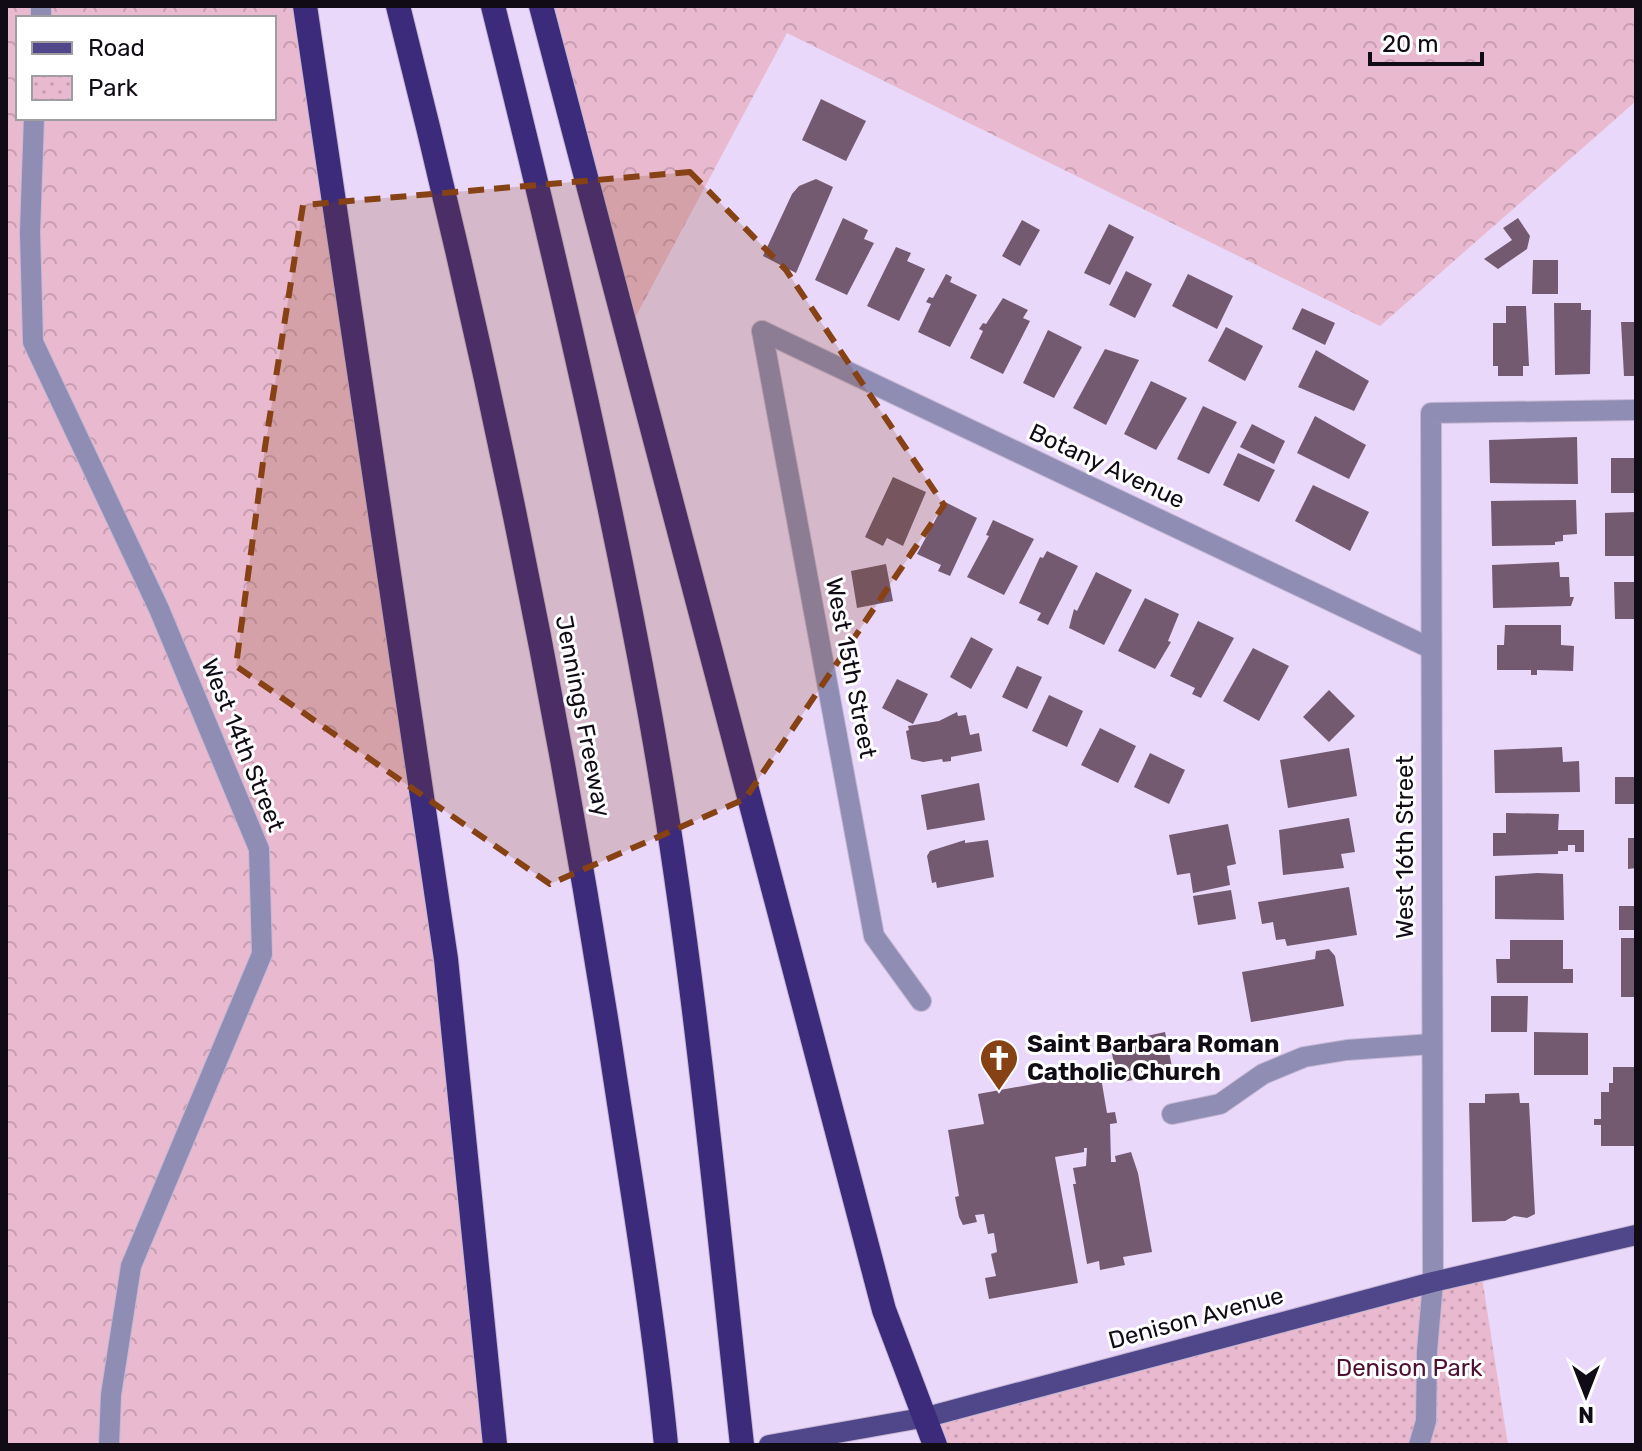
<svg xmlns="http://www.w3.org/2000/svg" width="1642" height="1451" font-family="Rubik,sans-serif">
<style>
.forest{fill:url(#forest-crowns);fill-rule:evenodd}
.park{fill:url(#park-dots)}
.building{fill:#735a71}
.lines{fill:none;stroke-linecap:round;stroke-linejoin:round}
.minor-casing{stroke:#c6b7d5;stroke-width:22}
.major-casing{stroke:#c6b7d5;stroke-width:22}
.highway-casing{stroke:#c6b7d5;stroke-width:26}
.minor{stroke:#8f8db4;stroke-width:20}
.major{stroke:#50468a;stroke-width:20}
.highway{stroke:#3c2a7a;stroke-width:24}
.marked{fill:#864214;fill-opacity:0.2;stroke:#864214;stroke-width:6;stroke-dasharray:16 10;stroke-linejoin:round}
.labels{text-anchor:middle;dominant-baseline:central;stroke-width:6;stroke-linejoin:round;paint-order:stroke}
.street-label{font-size:24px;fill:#110b16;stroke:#fff}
.poi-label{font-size:24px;font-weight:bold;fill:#110b16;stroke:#fff;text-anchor:start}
.park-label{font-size:24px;fill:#4d1033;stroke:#fff}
</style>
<defs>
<pattern id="forest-crowns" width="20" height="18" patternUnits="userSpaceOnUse" patternTransform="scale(2)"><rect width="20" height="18" fill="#e9b9cf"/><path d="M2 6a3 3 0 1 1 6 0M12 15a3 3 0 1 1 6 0" fill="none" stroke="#c79eb1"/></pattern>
<pattern id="park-dots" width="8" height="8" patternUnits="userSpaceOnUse" patternTransform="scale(2)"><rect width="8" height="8" fill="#e9b9cf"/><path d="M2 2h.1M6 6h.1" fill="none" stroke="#c79eb1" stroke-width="1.8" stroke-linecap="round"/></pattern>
</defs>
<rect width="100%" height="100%" fill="#e9d8f9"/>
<!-- forest -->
<g class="forest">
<path d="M6,6H305L446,959L495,1445H6ZM18,18H274V118H18Z"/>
<path d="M541,6H1636V101L1380,326L787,33L628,331Z"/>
</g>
<!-- park -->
<path class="park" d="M1481,1271L1508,1445H935L927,1417Z"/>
<!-- building -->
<g class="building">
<path d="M821,99L866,121L846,161L802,140Z"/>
<path d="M816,179L833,187L796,273L763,256L792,194L799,186Z"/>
<path d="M843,218L868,230L864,239L874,243L847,295L815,280Z"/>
<path d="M1518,218L1530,236L1527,249L1498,269L1484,259L1512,240L1503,228Z"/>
<path d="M1022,220L1040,230L1020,266L1002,256Z"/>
<path d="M1109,224L1134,237L1110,285L1084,273Z"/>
<path d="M896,247L911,253L907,261L925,269L899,321L867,306Z"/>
<path d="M1533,260H1558V294H1532Z"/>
<path d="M1126,271L1152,284L1135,318L1109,305Z"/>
<path d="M946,274L952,277L950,282L977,295L950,347L918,332L931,304L926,302L929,297L933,298Z"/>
<path d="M1188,274L1233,296L1217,329L1172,306Z"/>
<path d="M1003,298L1028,310L1023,318L1030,321L1003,374L970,358L983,331L979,329L983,323L986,324Z"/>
<path d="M1554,303H1581V310H1591L1590,374L1555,375Z"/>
<path d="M1506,306H1526L1529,366H1523V376H1498V366H1493V323H1506Z"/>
<path d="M1302,308L1335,323L1325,345L1292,329Z"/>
<path d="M1621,322H1636V376H1624Z"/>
<path d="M1226,327L1263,346L1245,381L1208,361Z"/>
<path d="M1048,330L1082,347L1054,398L1023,383Z"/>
<path d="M1105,349L1139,360L1106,425L1073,408Z"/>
<path d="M1316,350L1369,381L1354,411L1298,387Z"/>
<path d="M1151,381L1187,398L1156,450L1124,434Z"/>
<path d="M1203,406L1237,422L1209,474L1177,459Z"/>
<path d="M1315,416L1366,445L1349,479L1297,453Z"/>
<path d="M1252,424L1285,441L1274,464L1240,447Z"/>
<path d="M1577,437L1578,484L1490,483L1489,440Z"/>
<path d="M1238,453L1275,470L1259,502L1223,485Z"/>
<rect x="1611" y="458" width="25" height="35"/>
<path d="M893,477L926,492L903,546L887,538L883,546L865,537Z"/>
<path d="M1313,485L1369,512L1350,551L1295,521Z"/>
<path d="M1576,500L1577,534L1563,535V541L1555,542V545L1492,546L1491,501Z"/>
<path d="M945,502L977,518L950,576L938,571L941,565L917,554Z"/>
<path d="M1636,512V556H1605V513Z"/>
<path d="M993,520L1034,539L1004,595L967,577L989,536L986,535Z"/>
<path d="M1047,551L1078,566L1048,625L1037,620L1041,613L1019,603L1040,557L1043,558Z"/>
<path d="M1559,562L1560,577H1569L1570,597H1574L1571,606L1493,608L1492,565Z"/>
<path d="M886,564L893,601L857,608L851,571Z"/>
<path d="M1096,572L1132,590L1104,645L1069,628L1074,609L1077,611Z"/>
<path d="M1614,582H1636V619H1615Z"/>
<path d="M1145,598L1179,614L1168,641L1171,642L1155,669L1118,651Z"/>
<path d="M1198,621L1234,638L1201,698L1192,694L1195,688L1170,676Z"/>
<path d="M1505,625H1561V645L1574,646L1573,671L1537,670V675H1531V670H1497V645H1504Z"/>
<path d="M971,637L993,649L971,689L950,677Z"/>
<path d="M1253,648L1289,666L1259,721L1223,701Z"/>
<path d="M1017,666L1042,677L1027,709L1002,697Z"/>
<path d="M897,679L928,694L913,724L882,708Z"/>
<path d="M1329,690L1355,716L1329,742L1303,717Z"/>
<path d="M1049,695L1083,711L1067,747L1032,731Z"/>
<path d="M957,712L958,716L966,715L970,735L979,733L982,751L951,757V761L943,762L942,759L923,762L911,759L906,731L909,730L908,726L939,721Z"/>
<path d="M1100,728L1136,746L1118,783L1081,765Z"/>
<path d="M1562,747L1563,762L1579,761L1580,792L1495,793L1494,750Z"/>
<path d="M1349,748L1357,796L1288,808L1280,760Z"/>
<path d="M1150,753L1185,770L1169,804L1134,787Z"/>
<rect x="1615" y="777" width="21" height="27"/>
<path d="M979,783L985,820L927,830L921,795Z"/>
<path d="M1506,813L1559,814L1558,830H1584V852H1575V845H1568V851H1558V854L1493,856V833H1506Z"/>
<path d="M1349,818L1355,852L1341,854L1344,868L1283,875L1279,830Z"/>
<path d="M1228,824L1236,864L1227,866L1230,885L1193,893L1190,873L1177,875L1169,835Z"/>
<path d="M1628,838H1636V868L1628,869Z"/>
<path d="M965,840V843L988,840L994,877L937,888L936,882L932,883L927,856L930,851Z"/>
<path d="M1537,873L1563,874L1564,920L1495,919V876Z"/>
<path d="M1349,887L1357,935L1287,946L1285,939L1276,940L1273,922L1262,924L1258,902Z"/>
<path d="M1231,890L1236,919L1198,925L1193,896Z"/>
<rect x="1619" y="906" width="17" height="24"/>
<rect x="1621" y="938" width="15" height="59"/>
<path d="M1510,940H1563V969H1573V983H1497L1496,959H1510Z"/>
<path d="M1329,949L1335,956L1344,1006L1251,1022L1242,972L1315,959L1316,951Z"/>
<path d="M1491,996H1528L1527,1032H1491Z"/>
<path d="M1165,1032L1173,1072L1118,1083L1110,1044Z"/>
<path d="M1534,1032L1588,1033V1075H1534Z"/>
<path d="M1613,1067H1636V1146H1601V1125H1594V1119H1601V1092H1609V1083H1613Z"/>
<path d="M1100,1072L1107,1113L1115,1112L1117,1123L1110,1124L1111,1162H1116L1115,1156L1131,1152L1138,1173L1152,1252L1123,1257L1125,1265L1100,1270L1099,1261L1087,1264L1073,1184H1076L1073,1168L1086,1166L1087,1148H1084V1152L1055,1157L1078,1283L989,1299L985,1278L996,1276L991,1254L997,1252L994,1233L988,1234L984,1214L975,1215L977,1222L963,1225L959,1217L955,1197L959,1196L948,1130L984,1124L978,1094Z"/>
<path d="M1519,1093L1520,1103H1529L1535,1214L1527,1218L1514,1216L1505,1221L1472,1222L1469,1103H1485V1094Z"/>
</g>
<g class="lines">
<defs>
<g id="minor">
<path d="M41,18V6"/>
<path d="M34,118L30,232L33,342L159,609L259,849L262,954L131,1266L111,1395L109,1445"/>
<path d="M762,331L1430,648"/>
<path d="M762,331L874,936L921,1001"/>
<path d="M1172,1114L1220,1104L1263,1074L1304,1057L1347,1050L1432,1044"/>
<path d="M1419,1445L1426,1421L1427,1351L1433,1282L1431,413L1636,410"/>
</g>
<path id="major" d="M769,1445L927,1417L1433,1282L1636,1235"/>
<g id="highway">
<path d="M305,6L446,959L495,1445"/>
<path d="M398,6C485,349 556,695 610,1044C630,1178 653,1311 666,1445"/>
<path d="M493,6C551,239 606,473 649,709C693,952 715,1199 742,1445"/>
<path d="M541,6L884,1310L935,1445"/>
</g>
</defs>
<!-- minor casing -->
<use href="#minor" class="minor-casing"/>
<!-- major casing -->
<use href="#major" class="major-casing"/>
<!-- highway casing -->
<use href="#highway" class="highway-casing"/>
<!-- minor -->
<use href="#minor" class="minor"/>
<!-- major -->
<use href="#major" class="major"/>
<!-- highway -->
<use href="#highway" class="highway"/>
</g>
<!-- marked area -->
<path class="marked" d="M690,172L786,270L944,505L745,799L550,884L236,666L265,447L303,205Z"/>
<!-- icons -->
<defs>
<symbol id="church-pin" viewBox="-11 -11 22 30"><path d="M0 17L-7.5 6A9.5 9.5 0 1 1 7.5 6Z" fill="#864214" stroke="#fff"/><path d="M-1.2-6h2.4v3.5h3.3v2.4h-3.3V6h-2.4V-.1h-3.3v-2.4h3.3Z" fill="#fff"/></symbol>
</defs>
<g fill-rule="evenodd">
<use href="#church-pin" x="977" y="1036" width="44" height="60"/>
</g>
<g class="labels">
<!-- street labels -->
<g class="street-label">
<text transform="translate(1107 466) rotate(25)">Botany Avenue</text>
<text transform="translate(851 668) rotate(79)">West 15th Street</text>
<text transform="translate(583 716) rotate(79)">Jennings Freeway</text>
<text transform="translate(243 745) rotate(68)">West 14th Street</text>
<text transform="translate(1405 847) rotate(-90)">West 16th Street</text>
<text transform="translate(1196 1318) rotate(-15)">Denison Avenue</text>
</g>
<!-- poi labels -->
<g class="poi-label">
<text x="1027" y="1044">Saint Barbara Roman<tspan x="1027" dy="28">Catholic Church</tspan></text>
</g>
<!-- park labels -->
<g class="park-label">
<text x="1409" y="1368">Denison Park</text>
</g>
</g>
<!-- border -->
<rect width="1642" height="1451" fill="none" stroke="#110b16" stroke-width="16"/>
<!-- legend -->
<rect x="16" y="16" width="260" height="104" fill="#ffffff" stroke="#a09da2" stroke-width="2"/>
<rect x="32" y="42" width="40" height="12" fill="#50468a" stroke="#a09da2" stroke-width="2"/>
<text x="88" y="56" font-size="24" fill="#110b16">Road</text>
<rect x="32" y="76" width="40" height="24" fill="url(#park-dots)" stroke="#a09da2" stroke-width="2"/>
<text x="88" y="96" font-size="24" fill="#110b16">Park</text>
<!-- north arrow -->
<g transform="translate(1586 1395) rotate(180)" stroke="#ffffff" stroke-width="6" paint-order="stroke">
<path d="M0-6L14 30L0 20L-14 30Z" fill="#110b16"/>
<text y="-12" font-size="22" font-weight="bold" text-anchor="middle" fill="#110b16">N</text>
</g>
<!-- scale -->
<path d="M1370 52v12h112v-12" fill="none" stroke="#110b16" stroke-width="4"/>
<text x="1382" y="52" font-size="24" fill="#110b16" stroke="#ffffff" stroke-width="6" paint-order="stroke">20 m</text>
</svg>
